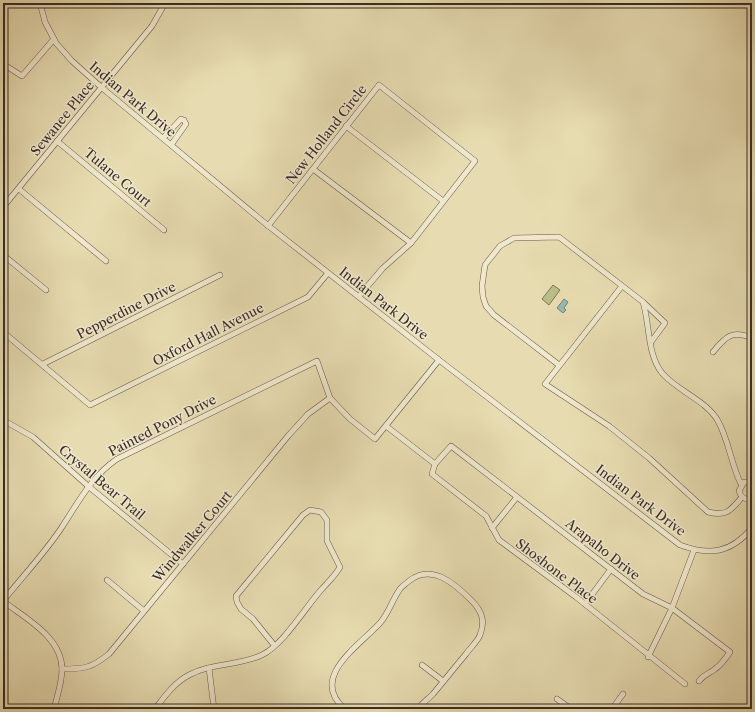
<svg xmlns="http://www.w3.org/2000/svg" width="755" height="712" font-family="'Libre Caslon Text',serif">
<style>
.green{fill:#babf88;stroke:#7a7657}
.water{fill:#97bbb0;stroke:#718279}
.lines{fill:none;stroke-linecap:round;stroke-linejoin:round}
.street-casing{stroke:#645849;stroke-width:6}
.street{stroke:#efe8cc;stroke-width:5}
.labels{text-anchor:middle;dominant-baseline:central;stroke-width:3;stroke-linejoin:round;paint-order:stroke}
.street-label{font-size:13px;fill:#392c26;stroke:#efe8cc}
</style>
<rect width="100%" height="100%" fill="#e7dcb1"/>
<filter id="stains"><feTurbulence type="fractalNoise" baseFrequency=".005" numOctaves="4"/><feColorMatrix values="0 0 0 0 .2 0 0 0 0 .09 0 0 0 0 .02 0 0 0 .5 -.17"/></filter>
<radialGradient id="worn" r=".72"><stop offset=".6" stop-color="#630" stop-opacity="0"/><stop offset="1" stop-color="#630" stop-opacity=".3"/></radialGradient>
<!-- green -->
<path class="green" d="M553,285L560,290L549,305L542,299Z"/>
<!-- water -->
<path class="water" d="M564,299L568,302L564,308L566,310L563,313L557,308Z"/>
<g class="lines">
<defs>
<g id="street">
<path d="M40,3L45,22L56,43L72,61L101,87L266,224L439,360L680,545C710,556 731,553 752,528"/>
<path d="M3,64L22,76L54,39"/>
<path d="M346,126L443,201"/>
<path d="M163,138L181,119L184,120L186,124L171,145"/>
<path d="M57,141L164,230"/>
<path d="M313,169L411,243"/>
<path d="M19,189L106,261"/>
<path d="M3,207L152,26L165,3"/>
<path d="M268,226L379,85L475,161L411,243L383,268L359,296"/>
<path d="M3,255L46,290"/>
<path d="M622,286L545,384L609,426L649,458L708,512C727,517 731,510 742,497"/>
<path d="M644,303L665,323L651,342"/>
<path d="M3,332L90,405L308,297L328,273"/>
<path d="M713,352C726,336 732,330 752,338"/>
<path d="M43,364L220,275"/>
<path d="M559,365L494,315L486,306L483,297L482,286L485,265L500,246L514,238L559,237L643,302C650,325 647,354 662,373C676,390 707,401 718,421C729,441 731,464 741,484"/>
<path d="M3,420L33,437L88,486L183,564"/>
<path d="M386,426L435,464"/>
<path d="M752,482H744L739,491C741,498 745,500 752,499"/>
<path d="M492,528L517,497"/>
<path d="M107,580L144,611"/>
<path d="M3,601C22,577 45,553 62,527C79,501 91,477 117,459L317,361L330,398L350,419L375,439L439,360"/>
<path d="M3,601C25,618 62,637 62,669C62,682 57,697 54,709"/>
<path d="M585,604L611,569"/>
<path d="M648,657L672,608L694,550"/>
<path d="M422,665L443,681"/>
<path d="M209,668L214,709"/>
<path d="M62,669C85,669 91,668 109,654L288,436L308,414L330,398"/>
<path d="M685,684L576,597L499,540L486,516L432,474L435,464L451,446L643,594L672,608L730,652C726,658 721,665 715,669C709,674 704,674 699,681"/>
<path d="M557,699L571,709"/>
<path d="M155,709C165,696 174,683 189,675C211,663 238,666 262,655C283,645 305,608 321,590C328,582 335,576 340,567L327,541V520L321,512L310,510L303,515L236,596L237,602L241,609L253,619L274,645"/>
<path d="M345,709C308,678 359,646 380,623C389,613 392,600 400,589C402,586 406,584 409,581C431,563 454,583 471,600C481,610 486,620 480,635C478,641 470,648 466,654C455,667 444,681 433,694C428,699 422,703 418,709"/>
<path d="M612,709L623,694"/>
</g>
</defs>
<!-- street casing -->
<use href="#street" class="street-casing"/>
<!-- street -->
<use href="#street" class="street"/>
</g>
<g class="labels">
<!-- street labels -->
<g class="street-label">
<text transform="translate(133 99) rotate(40)">Indian Park Drive</text>
<text transform="translate(62 118) rotate(-51)">Sewanee Place</text>
<text transform="translate(326 134) rotate(-52)">New Holland Circle</text>
<text transform="translate(118 177) rotate(40)">Tulane Court</text>
<text transform="translate(384 303) rotate(38)">Indian Park Drive</text>
<text transform="translate(126 310) rotate(-27)">Pepperdine Drive</text>
<text transform="translate(208 334) rotate(-27)">Oxford Hall Avenue</text>
<text transform="translate(162 425) rotate(-27)">Painted Pony Drive</text>
<text transform="translate(102 482) rotate(40)">Crystal Bear Trail</text>
<text transform="translate(641 500) rotate(37)">Indian Park Drive</text>
<text transform="translate(192 536) rotate(-50)">Windwalker Court</text>
<text transform="translate(603 549) rotate(38)">Arapaho Drive</text>
<text transform="translate(557 571) rotate(37)">Shoshone Place</text>
</g>
</g>
<!-- margin -->
<rect width="755" height="712" fill="none" stroke="#e7dcb1" stroke-width="16"/>
<rect x="4" y="4" width="747" height="704" fill="none" stroke="#392c26" stroke-width="2"/>
<rect x="8" y="8" width="739" height="696" fill="none" stroke="#392c26"/>
<rect width="100%" height="100%" filter="url(#stains)"/>
<rect width="100%" height="100%" fill="url(#worn)"/>
</svg>
